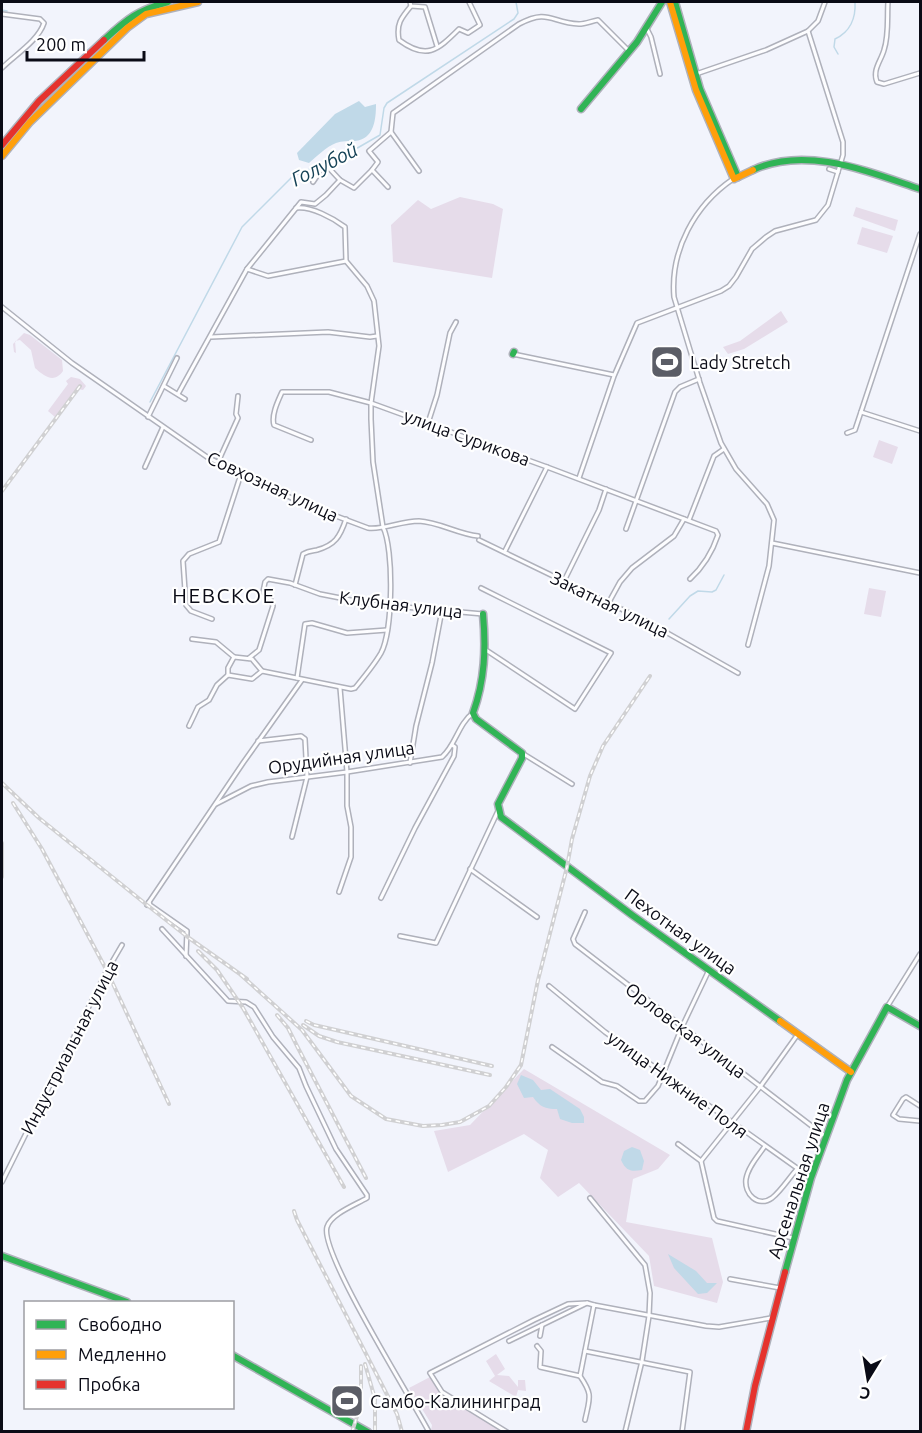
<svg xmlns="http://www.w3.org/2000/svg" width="922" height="1433" font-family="Ubuntu,sans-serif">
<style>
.green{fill:#e6dcea}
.water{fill:#c0d9e8}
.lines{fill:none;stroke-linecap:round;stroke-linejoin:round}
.stream{stroke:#c0d9e8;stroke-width:1.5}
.street-casing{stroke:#afb1bb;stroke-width:6}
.fast-casing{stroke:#afb1bb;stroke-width:9}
.slow-casing{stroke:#afb1bb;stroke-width:9}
.jam-casing{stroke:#afb1bb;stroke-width:9}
.street{stroke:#fdfdff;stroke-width:3}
.fast{stroke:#30b455;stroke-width:6}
.slow{stroke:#ff9f0a;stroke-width:6}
.jam{stroke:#e5322d;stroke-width:6}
.rail-casing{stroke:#d0d0d2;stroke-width:4}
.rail{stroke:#fff;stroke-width:1.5;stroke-dasharray:4.5;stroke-linecap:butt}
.labels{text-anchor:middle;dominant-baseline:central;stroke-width:4.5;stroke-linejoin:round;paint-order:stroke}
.poi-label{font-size:18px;fill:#0a0b16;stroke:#fff;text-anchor:start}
.street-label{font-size:18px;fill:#0a0b16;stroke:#fff}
.water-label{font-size:20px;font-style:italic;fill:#154256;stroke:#fff}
.quarter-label{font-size:21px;letter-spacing:1.5px;fill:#0a0b16;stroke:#fff}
</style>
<rect width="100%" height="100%" fill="#f2f4fc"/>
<!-- green -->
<g class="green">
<path d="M460,197L493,204L503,209L492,278L393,262L391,225L418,200L431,209Z"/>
<path d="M856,207L898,220L895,231L853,216Z"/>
<path d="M862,227L893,236L887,253L857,244Z"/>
<path d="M781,311L788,322L744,349L728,354L723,347L740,341Z"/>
<path d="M24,333L30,335L62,360L63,371C54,384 44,376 35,368L31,350L20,340L15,341L16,353L14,352L13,344Z"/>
<path d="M71,377L80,379L86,386L83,390L78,389L55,417L48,411L68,384L66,381Z"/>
<path d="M879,440L898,447L892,464L873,457Z"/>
<path d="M869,588L886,591L881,617L864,614Z"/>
<path d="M524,1069L670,1155L658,1169L633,1179L626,1222L712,1238L723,1282L717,1303L654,1286L649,1256L579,1183L558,1197L540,1178L548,1150L524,1134L448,1172L434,1131L470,1125Z"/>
<path d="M496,1354L505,1369L497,1375L509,1376L518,1387V1380H525L526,1391L518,1390L516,1397L489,1381L495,1376L486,1361Z"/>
<path d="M430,1377L444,1397L504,1431H431L432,1425L409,1388Z"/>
</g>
<!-- water -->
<g class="water">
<path d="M359,101L365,107L376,104C376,120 374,139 355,141C348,141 342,141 336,143C326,147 317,156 309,163L299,160L297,153L335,114Z"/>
<path d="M521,1075L533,1080L541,1090L550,1089L580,1109L584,1117V1123H572L560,1119L557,1109C545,1109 540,1107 533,1097L524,1098L517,1084Z"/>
<path d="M632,1147L640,1150L644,1161L642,1170C631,1172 626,1171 621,1160L624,1151Z"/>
<path d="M668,1254L696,1271L707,1283H717L707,1293L698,1294L674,1268Z"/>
</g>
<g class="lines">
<!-- stream -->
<g class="stream">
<path d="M2,10L7,11"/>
<path d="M838,54L834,47L835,39C850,32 856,18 855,2"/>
<path d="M150,402L242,227L293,176L347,154L380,135L384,108L387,103L514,19L518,13L516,2"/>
<path d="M669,619L690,596L698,591L712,592L716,590L724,575"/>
</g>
<defs>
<g id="street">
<path d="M410,2L411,6L425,7L437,46"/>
<path d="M888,2C887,17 889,35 884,50C881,61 872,70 877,82L884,84L920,73"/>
<path d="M411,6C401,18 396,24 399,40C426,60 437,51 459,29L468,33L480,25L469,2"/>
<path d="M2,14L40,19L44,23C38,41 15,55 2,68"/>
<path d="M647,29L651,37L660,74"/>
<path d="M696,74L766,50L808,31L818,21L825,2"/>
<path d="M829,169L838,172"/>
<path d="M419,171L391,132L393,113L519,24C549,8 551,23 579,24C585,24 592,21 598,20L629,51"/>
<path d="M733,179C695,205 670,250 674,297L700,383L721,443L736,469L767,504L774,520L769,566L748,645"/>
<path d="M313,182L317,176L315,174L327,166L340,180L354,188L372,170"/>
<path d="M388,187L372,170L378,162L369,151L391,132"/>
<path d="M247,269L268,276L346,261"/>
<path d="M2,307L72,363L207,457L304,504L368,528C383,530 401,521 419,521C439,522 458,534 478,536"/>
<path d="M211,337L328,332L370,337L377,336"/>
<path d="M513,354L614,375"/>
<path d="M164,386L185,399"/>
<path d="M178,394L247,269L301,202L315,204L326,195L340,180"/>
<path d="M861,412L920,431"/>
<path d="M148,417L177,358"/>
<path d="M428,423L437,395L450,333L456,322"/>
<path d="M847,433L855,430L920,234"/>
<path d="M311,440L274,425C271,415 278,401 282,392H329L371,403L547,467L716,531L718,535C712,553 703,567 690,579"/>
<path d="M218,462L238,418L236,414L238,396"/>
<path d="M145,467L163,427"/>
<path d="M579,478L614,376L637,323L721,291L729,286L736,277L752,249L766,237L775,231L816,220L828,205L843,155V142L808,31"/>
<path d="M689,520L714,456L724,449"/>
<path d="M626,529L675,392L680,387L699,379"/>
<path d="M479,540L648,622L738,673"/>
<path d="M772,543L920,573"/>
<path d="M505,551L547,467"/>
<path d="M564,581L599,510L606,489"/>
<path d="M295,585L303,554C308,551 311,551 317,550C335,545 340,537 346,519"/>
<path d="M481,588L611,653L575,709L486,650"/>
<path d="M609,602L620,582L632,568L674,536L684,519"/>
<path d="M212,619L191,611L186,605L183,561L189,554L219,542L241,474"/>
<path d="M192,639L216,642L234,657L228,668V675"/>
<path d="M234,657L252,659L262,671"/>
<path d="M249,658L259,650L273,606L271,600L263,592L265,582L268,579L290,583L320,594L371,604L483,614"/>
<path d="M297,678L305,624L312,623L347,633L387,630"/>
<path d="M189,726L198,707L209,700L217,685L228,675L252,679L262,671L351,689L355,688C364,677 374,665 381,653C393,631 394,549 383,527L373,462L371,419V403L379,346L374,301L367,286L346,261L345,227C333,218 311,206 296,208"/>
<path d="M258,741L301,736L305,739L307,777L292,837"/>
<path d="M522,753L572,784"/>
<path d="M410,763L416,726L432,663L442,610"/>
<path d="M216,804L251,786L268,782L347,772L442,757C456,745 458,724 473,713"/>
<path d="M470,869L537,917"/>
<path d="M339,892L351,857V827L347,806V772L340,688"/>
<path d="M381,898L415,828L454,756L455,747L452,745"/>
<path d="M149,902L150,905L187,931L186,956"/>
<path d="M147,905L243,763L302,680"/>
<path d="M585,912L573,939L575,944L826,1137"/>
<path d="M162,929L228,1001L246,1002L254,1007L273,1037L299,1068L306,1086L336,1149L367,1195V1198C355,1205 331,1214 327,1227C319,1252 413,1401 429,1432"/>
<path d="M400,936L436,943L498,811"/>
<path d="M549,986L605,1032L811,1178"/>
<path d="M887,1007L920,954"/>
<path d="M552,1047L602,1082L617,1086L639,1101H645L658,1086L682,1027L709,970"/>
<path d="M920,1106L906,1097L903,1099L893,1115L899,1119L920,1121"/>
<path d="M678,1144L701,1161L714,1218L717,1221L793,1238"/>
<path d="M765,1146C758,1156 748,1167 746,1179C744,1194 758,1208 772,1198C781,1191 789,1178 797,1169"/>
<path d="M701,1161L760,1087L798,1034"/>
<path d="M2,1182L105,974L122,945"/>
<path d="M590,1198L645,1265L650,1293L649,1316L642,1361L625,1432"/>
<path d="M730,1279L780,1288"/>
<path d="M540,1336L542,1325"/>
<path d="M509,1341L587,1303L594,1305"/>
<path d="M537,1346L541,1351L540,1367L580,1376L594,1305L706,1326L719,1327L771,1318"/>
<path d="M585,1351L690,1372L682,1432"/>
<path d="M580,1376C593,1395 590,1397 585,1420"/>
<path d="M507,1432L442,1392L430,1373L534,1320L568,1304L587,1303"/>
</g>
<g id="fast">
<path d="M675,2L700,89L738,177"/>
<path d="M104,40C127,19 138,10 168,2"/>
<path d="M581,109L637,42L662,2"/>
<path d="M753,170C806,145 869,172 920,189"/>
<path d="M513,354L514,352"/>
<path d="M483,614C486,648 485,680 473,713L476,719L522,753V758L498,804L501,817L632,915L780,1021"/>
<path d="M2,1256L127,1302"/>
<path d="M785,1272L811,1178L847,1080L887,1007L920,1026"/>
<path d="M232,1355L368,1432"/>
</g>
<g id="slow">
<path d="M670,2L696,90L734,179L753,170"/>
<path d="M2,156L30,122L127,28L146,14L198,2"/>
<path d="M780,1021L851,1072"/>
</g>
<g id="jam">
<path d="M2,145L39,101L104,40"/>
<path d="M746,1432L755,1386L785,1272"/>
</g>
</defs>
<!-- street casing -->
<use href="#street" class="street-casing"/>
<!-- fast casing -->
<use href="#fast" class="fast-casing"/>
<!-- slow casing -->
<use href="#slow" class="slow-casing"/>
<!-- jam casing -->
<use href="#jam" class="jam-casing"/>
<!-- street -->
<use href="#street" class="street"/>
<!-- fast -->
<use href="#fast" class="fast"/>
<!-- slow -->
<use href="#slow" class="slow"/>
<!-- jam -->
<use href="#jam" class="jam"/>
<defs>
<g id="rail">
<path d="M2,491L80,386"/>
<path d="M2,783L39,818L147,905L189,938L247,979"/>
<path d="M13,803L42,849L107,971L169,1104"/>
<path d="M2,843V877"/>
<path d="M198,951L217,970L243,1008L344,1187"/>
<path d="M241,975L302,1030L351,1096L386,1119L423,1126L442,1125L460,1122L489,1106L506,1087L521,1065L538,980L567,867L572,839L590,776L603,746L650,676"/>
<path d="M277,1015L288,1028L297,1046L366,1178"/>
<path d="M306,1021L314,1025L492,1066"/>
<path d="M303,1025L319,1036L337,1042L490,1075"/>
<path d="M294,1211L297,1220L397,1414L402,1432"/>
<path d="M365,1364L375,1399V1432"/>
<path d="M352,1432L361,1404V1366"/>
</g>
</defs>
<!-- rail casing -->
<use href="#rail" class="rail-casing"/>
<!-- rail -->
<use href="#rail" class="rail"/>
</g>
<!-- icons -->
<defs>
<symbol id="stadium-square" viewBox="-11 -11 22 22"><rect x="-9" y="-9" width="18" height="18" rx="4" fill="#5b5d66" stroke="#fff"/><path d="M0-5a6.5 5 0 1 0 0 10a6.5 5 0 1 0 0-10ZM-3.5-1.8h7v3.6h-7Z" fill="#fff"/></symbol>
</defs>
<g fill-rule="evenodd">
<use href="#stadium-square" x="648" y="343" width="38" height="38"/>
<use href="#stadium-square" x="328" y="1382" width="38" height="38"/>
</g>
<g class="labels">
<!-- poi labels -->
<g class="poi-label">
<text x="690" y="362">Lady Stretch</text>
<text x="370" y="1401">Самбо-Калининград</text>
</g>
<!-- street labels -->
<g class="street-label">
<text transform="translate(467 437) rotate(20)">улица Сурикова</text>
<text transform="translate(273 486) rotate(25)">Совхозная улица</text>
<text transform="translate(401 604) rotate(7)">Клубная улица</text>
<text transform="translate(610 604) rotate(26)">Закатная улица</text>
<text transform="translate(341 757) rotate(-8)">Орудийная улица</text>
<text transform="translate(681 931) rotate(36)">Пехотная улица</text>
<text transform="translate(686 1030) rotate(37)">Орловская улица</text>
<text transform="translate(69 1047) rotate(-63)">Индустриальная улица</text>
<text transform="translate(678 1084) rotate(36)">улица Нижние Поля</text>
<text transform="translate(798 1180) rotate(-72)">Арсенальная улица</text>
</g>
<!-- water labels -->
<g class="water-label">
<text transform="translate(324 164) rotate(-27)">Голубой</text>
</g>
<!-- quarter labels -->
<g class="quarter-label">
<text x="224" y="595">НЕВСКОЕ</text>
</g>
</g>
<!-- border -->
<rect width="922" height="1433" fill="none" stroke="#0a0b16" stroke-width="6"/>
<!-- legend -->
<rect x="24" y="1301" width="210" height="108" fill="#ffffff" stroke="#9d9da2" stroke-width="1.5"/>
<rect x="36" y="1320" width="30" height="9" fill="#30b455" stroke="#9d9da2" stroke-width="1.5"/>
<text x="78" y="1331" font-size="18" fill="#0a0b16">Свободно</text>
<rect x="36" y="1350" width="30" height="9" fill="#ff9f0a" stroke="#9d9da2" stroke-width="1.5"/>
<text x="78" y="1361" font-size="18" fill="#0a0b16">Медленно</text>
<rect x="36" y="1380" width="30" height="9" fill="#e5322d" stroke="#9d9da2" stroke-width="1.5"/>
<text x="78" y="1391" font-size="18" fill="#0a0b16">Пробка</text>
<!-- north arrow -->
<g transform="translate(868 1379) rotate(191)" stroke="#ffffff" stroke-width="4.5" paint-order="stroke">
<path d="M0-4.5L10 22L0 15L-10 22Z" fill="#0a0b16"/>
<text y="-9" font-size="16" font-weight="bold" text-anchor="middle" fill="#0a0b16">С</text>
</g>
<!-- scale -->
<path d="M27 51v9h117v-9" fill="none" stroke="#0a0b16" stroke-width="3"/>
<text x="36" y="51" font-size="18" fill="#0a0b16" stroke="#ffffff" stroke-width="4.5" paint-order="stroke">200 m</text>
</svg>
